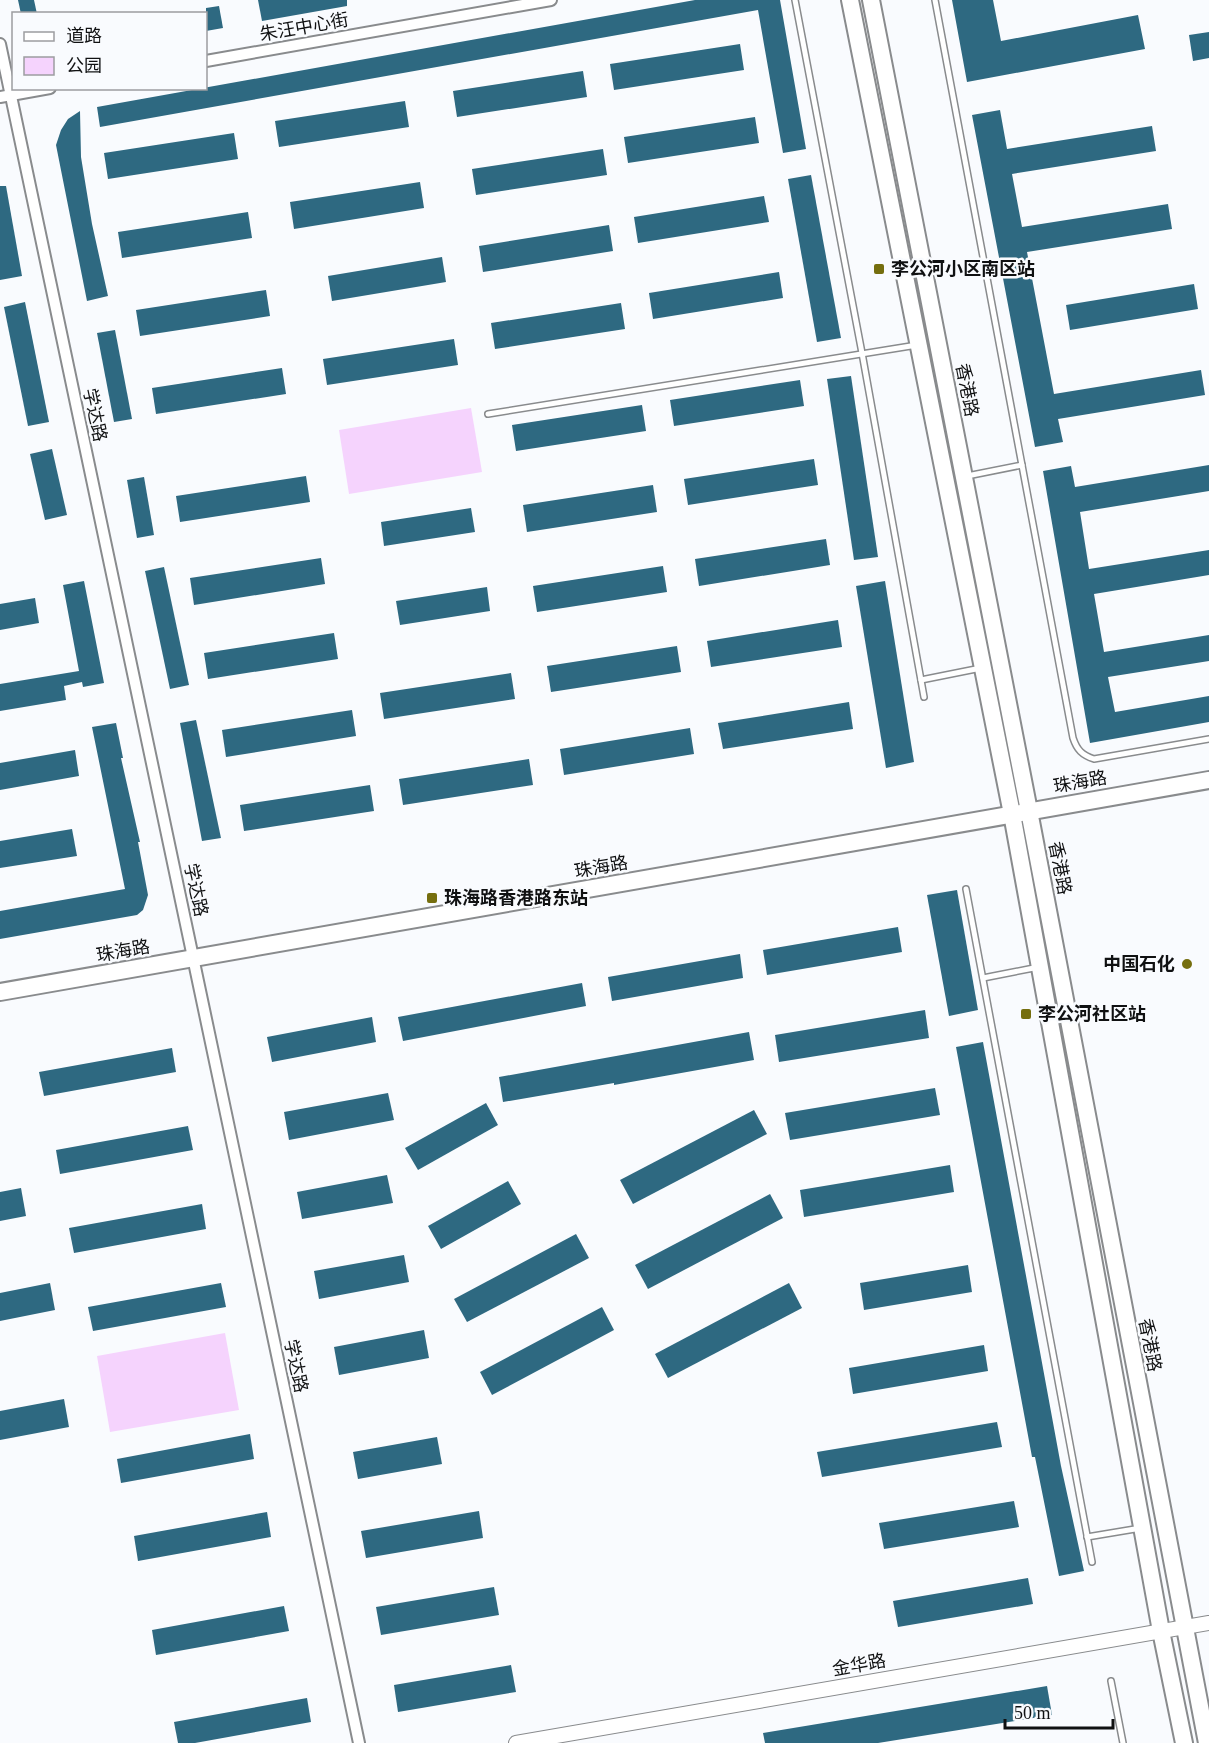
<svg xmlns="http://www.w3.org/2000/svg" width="1209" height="1743" font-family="'Times New Roman','Noto Sans SC',serif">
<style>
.green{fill:#f5d3fd}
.building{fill:#2e6981}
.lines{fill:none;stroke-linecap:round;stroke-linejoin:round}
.service-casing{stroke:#898b8d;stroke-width:8}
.minor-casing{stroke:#898b8d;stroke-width:14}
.tertiary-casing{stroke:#898b8d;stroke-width:16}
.secondary-casing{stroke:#898b8d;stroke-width:20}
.service{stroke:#fff;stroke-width:5}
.minor{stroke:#fff;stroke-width:10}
.tertiary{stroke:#fff;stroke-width:14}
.secondary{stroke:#fff;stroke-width:16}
.poi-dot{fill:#756e0e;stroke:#f9fbfe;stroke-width:2}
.labels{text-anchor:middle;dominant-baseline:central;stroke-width:5;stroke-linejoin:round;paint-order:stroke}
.street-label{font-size:18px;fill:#101112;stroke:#f9fbfe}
.poi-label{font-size:18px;font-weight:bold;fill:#101112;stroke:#f9fbfe;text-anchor:start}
</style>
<rect width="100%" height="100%" fill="#f9fbfe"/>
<!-- green -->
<g class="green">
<path d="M471,408L482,472L349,494L339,430Z"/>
<path d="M225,1333L239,1410L110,1432L97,1356Z"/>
</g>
<!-- building -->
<g class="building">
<path d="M18,0H34L37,14H21Z"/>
<path d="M258,0H347V6L262,21Z"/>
<path d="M695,0H780L806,149L783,153L758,10L100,127L97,107Z"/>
<path d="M952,0H993L1001,41L1138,15L1145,49L967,82Z"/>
<path d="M219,6L223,28L206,31V8Z"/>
<path d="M1209,32V58L1193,61L1189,35Z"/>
<path d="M740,44L744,70L614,90L610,64Z"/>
<path d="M583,71L587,97L457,117L453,91Z"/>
<path d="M405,101L409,127L279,147L275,121Z"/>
<path d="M1000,110L1007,149L1152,126L1156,151L1012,174L1022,227L1168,204L1172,229L1027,252L1054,394L1201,370L1205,395L1058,419L1063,442L1035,447L972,115Z"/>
<path d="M80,111L81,157L92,224L108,296L87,301L56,145L61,130L68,119Z"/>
<path d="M755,117L759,143L628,163L624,137Z"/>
<path d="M234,133L238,159L108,179L104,153Z"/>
<path d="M603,149L607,175L476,195L472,169Z"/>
<path d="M811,175L841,338L817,342L788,179Z"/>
<path d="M420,182L424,208L294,229L290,202Z"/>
<path d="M0,186H6L22,276L0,280Z"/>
<path d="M764,196L769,222L638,243L634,217Z"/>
<path d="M248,212L252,238L122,258L118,232Z"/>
<path d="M609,225L613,251L483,272L479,246Z"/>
<path d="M442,257L446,282L332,301L328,276Z"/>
<path d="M779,272L783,298L653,319L649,293Z"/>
<path d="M1194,284L1198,309L1070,330L1066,305Z"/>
<path d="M266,290L270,316L140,336L136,310Z"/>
<path d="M25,302L49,422L28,426L4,307Z"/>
<path d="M621,303L625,329L495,349L491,323Z"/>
<path d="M115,330L132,419L114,422L97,333Z"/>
<path d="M454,339L458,365L327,385L323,359Z"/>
<path d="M282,368L286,394L156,414L152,388Z"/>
<path d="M851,376L878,557L854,560L827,379Z"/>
<path d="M800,380L804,406L674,426L670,400Z"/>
<path d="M642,405L646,431L516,451L512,425Z"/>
<path d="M52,449L67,515L45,520L30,454Z"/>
<path d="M814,459L818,485L688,505L684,479Z"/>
<path d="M1209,465V491L1080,512L1089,569L1209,550V575L1094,594L1104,652L1209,635V661L1108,677L1115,712L1209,696V722L1090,743L1043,471L1071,466L1075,487Z"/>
<path d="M306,476L310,502L180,522L176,496Z"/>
<path d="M144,477L154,535L137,538L127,480Z"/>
<path d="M653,485L657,512L527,532L523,505Z"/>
<path d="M471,508L475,532L384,546L381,522Z"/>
<path d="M826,539L830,565L699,586L695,559Z"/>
<path d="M321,558L325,584L194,605L190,578Z"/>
<path d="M663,566L667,592L537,612L533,586Z"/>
<path d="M164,567L189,685L170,689L145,571Z"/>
<path d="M84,581L104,683L83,687L82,682L64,686L66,700L0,711V684L79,671L63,585Z"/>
<path d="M885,581L914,762L886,768L856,586Z"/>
<path d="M487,587L490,611L400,625L396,601Z"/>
<path d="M35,598L39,623L0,630V604Z"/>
<path d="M838,620L842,647L711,667L707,641Z"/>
<path d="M334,633L338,659L208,679L204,653Z"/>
<path d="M677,646L681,672L551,692L547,666Z"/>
<path d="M511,673L515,699L384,719L380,693Z"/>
<path d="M849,702L853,729L723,749L718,723Z"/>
<path d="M352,710L356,736L226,757L222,730Z"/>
<path d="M196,720L221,838L202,841L180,723Z"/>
<path d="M116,723L123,758H121L140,842H138L148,895L143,910L137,915L0,939V911L125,889L92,727Z"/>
<path d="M690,728L694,754L564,775L560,749Z"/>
<path d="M75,750L79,776L0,790V763Z"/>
<path d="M529,759L533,785L403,805L399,779Z"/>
<path d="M370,785L374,811L244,831L240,805Z"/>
<path d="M72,829L77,856L0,868V841Z"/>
<path d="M957,890L978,1010L949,1016L927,895Z"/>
<path d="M898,927L902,952L767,975L763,950Z"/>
<path d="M740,954L743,978L612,1001L608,977Z"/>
<path d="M582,983L586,1006L403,1041L398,1017Z"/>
<path d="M925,1010L929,1038L779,1062L775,1035Z"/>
<path d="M372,1017L376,1042L272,1062L267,1037Z"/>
<path d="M749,1032L754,1060L614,1085V1083L503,1102L499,1077Z"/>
<path d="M983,1042L1061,1466L1084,1571L1059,1576L1035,1457H1032L956,1047Z"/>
<path d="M172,1048L176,1072L44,1096L39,1072Z"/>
<path d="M935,1088L940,1115L790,1140L785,1113Z"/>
<path d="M388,1093L394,1120L289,1140L284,1112Z"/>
<path d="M486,1103L498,1125L418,1170L405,1148Z"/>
<path d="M754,1110L767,1134L633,1204L620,1180Z"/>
<path d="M188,1126L193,1150L60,1174L56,1150Z"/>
<path d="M950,1165L954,1192L804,1217L800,1190Z"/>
<path d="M387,1175L393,1203L302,1219L297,1192Z"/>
<path d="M508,1181L521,1204L441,1249L428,1226Z"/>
<path d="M21,1188L26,1216L0,1221V1192Z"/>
<path d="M770,1194L783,1218L648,1289L635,1265Z"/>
<path d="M202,1204L206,1229L74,1253L69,1228Z"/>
<path d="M576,1234L589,1258L467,1322L454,1299Z"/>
<path d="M404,1255L409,1282L319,1299L314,1271Z"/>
<path d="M968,1265L972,1292L864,1310L860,1283Z"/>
<path d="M50,1283L55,1310L0,1321V1293Z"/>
<path d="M221,1283L226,1307L93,1331L88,1307Z"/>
<path d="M789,1283L802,1308L668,1378L655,1354Z"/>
<path d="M602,1307L614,1330L492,1395L480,1372Z"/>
<path d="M424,1330L429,1358L339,1375L334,1347Z"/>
<path d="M984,1345L988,1371L853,1394L849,1368Z"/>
<path d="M64,1399L69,1427L0,1440V1411Z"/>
<path d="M997,1422L1002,1447L822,1477L817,1452Z"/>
<path d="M250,1434L254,1459L121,1483L117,1459Z"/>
<path d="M437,1437L442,1464L358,1479L353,1452Z"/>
<path d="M1014,1501L1019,1527L884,1549L879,1523Z"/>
<path d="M479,1511L483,1538L366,1558L361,1531Z"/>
<path d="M267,1512L271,1537L138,1561L134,1536Z"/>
<path d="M1028,1578L1033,1604L898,1627L893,1601Z"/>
<path d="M494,1587L499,1615L381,1635L376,1607Z"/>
<path d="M284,1606L289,1631L156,1655L152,1630Z"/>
<path d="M511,1665L516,1692L398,1712L394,1685Z"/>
<path d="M1047,1686L1052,1715L878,1743H765L763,1733Z"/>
<path d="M307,1698L311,1722L195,1743H178L174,1722Z"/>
</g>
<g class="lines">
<defs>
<g id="service">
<path d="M795,0L862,353L924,697"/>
<path d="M935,0L1073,738C1077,750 1082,755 1094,759L1209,739"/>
<path d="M488,414L917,345"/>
<path d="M967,476L1022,465"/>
<path d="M921,680L981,668"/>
<path d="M966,889L1092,1562"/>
<path d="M983,978L1039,967"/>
<path d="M1087,1537L1141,1528"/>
<path d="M1111,1681L1123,1743"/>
</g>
<g id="minor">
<path d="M0,44L359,1743"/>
<path d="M206,61L551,0"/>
<path d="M0,97L50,88"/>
</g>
<path id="tertiary" d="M516,1743L1209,1623"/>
<g id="secondary">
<path d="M850,0L1012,814L1161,1631L1184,1743"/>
<path d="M871,0L1029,811L1207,1743"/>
<path d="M0,992L1209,780"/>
</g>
</defs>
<!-- service casing -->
<use href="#service" class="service-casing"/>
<!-- minor casing -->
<use href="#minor" class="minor-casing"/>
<!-- tertiary casing -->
<use href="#tertiary" class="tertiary-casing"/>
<!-- secondary casing -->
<use href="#secondary" class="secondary-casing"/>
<!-- service -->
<use href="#service" class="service"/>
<!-- minor -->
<use href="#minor" class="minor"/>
<!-- tertiary -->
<use href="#tertiary" class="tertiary"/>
<!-- secondary -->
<use href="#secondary" class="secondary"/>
</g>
<!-- markers -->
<g class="poi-dot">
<rect x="873" y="263" width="12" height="12" rx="3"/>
<rect x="426" y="892" width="12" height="12" rx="3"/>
<circle cx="1187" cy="964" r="6"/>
<rect x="1020" y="1008" width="12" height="12" rx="3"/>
</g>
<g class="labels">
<!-- street labels -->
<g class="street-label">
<text transform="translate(304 27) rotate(-10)">朱汪中心街</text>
<text transform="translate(967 390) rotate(79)">香港路</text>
<text transform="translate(95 415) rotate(78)">学达路</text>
<text transform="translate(1080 782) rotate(-10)">珠海路</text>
<text transform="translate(601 867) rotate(-10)">珠海路</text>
<text transform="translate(1060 868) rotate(79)">香港路</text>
<text transform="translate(196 890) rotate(78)">学达路</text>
<text transform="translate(123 951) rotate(-10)">珠海路</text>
<text transform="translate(1150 1345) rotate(79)">香港路</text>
<text transform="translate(296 1366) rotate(78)">学达路</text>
<text transform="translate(859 1665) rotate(-10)">金华路</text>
</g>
<!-- poi labels -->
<g class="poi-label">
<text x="891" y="269">李公河小区南区站</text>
<text x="444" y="898">珠海路香港路东站</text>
<text x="1175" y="964" text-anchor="end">中国石化</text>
<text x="1038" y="1014">李公河社区站</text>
</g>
</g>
<!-- legend -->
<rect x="12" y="12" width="195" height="78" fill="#f9fbfe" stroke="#9c9da0" stroke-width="1.5"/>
<rect x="24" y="32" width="30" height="9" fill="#ffffff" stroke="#9c9da0" stroke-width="1.5"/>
<text x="66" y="42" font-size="18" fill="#101112">道路</text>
<rect x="24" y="57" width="30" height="18" fill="#f5d3fd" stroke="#9c9da0" stroke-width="1.5"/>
<text x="66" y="72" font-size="18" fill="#101112">公园</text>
<!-- scale -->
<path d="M1005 1719v9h108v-9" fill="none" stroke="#101112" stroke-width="3"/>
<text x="1014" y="1719" font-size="18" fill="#101112" stroke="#f9fbfe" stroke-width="4.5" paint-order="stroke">50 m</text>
</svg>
